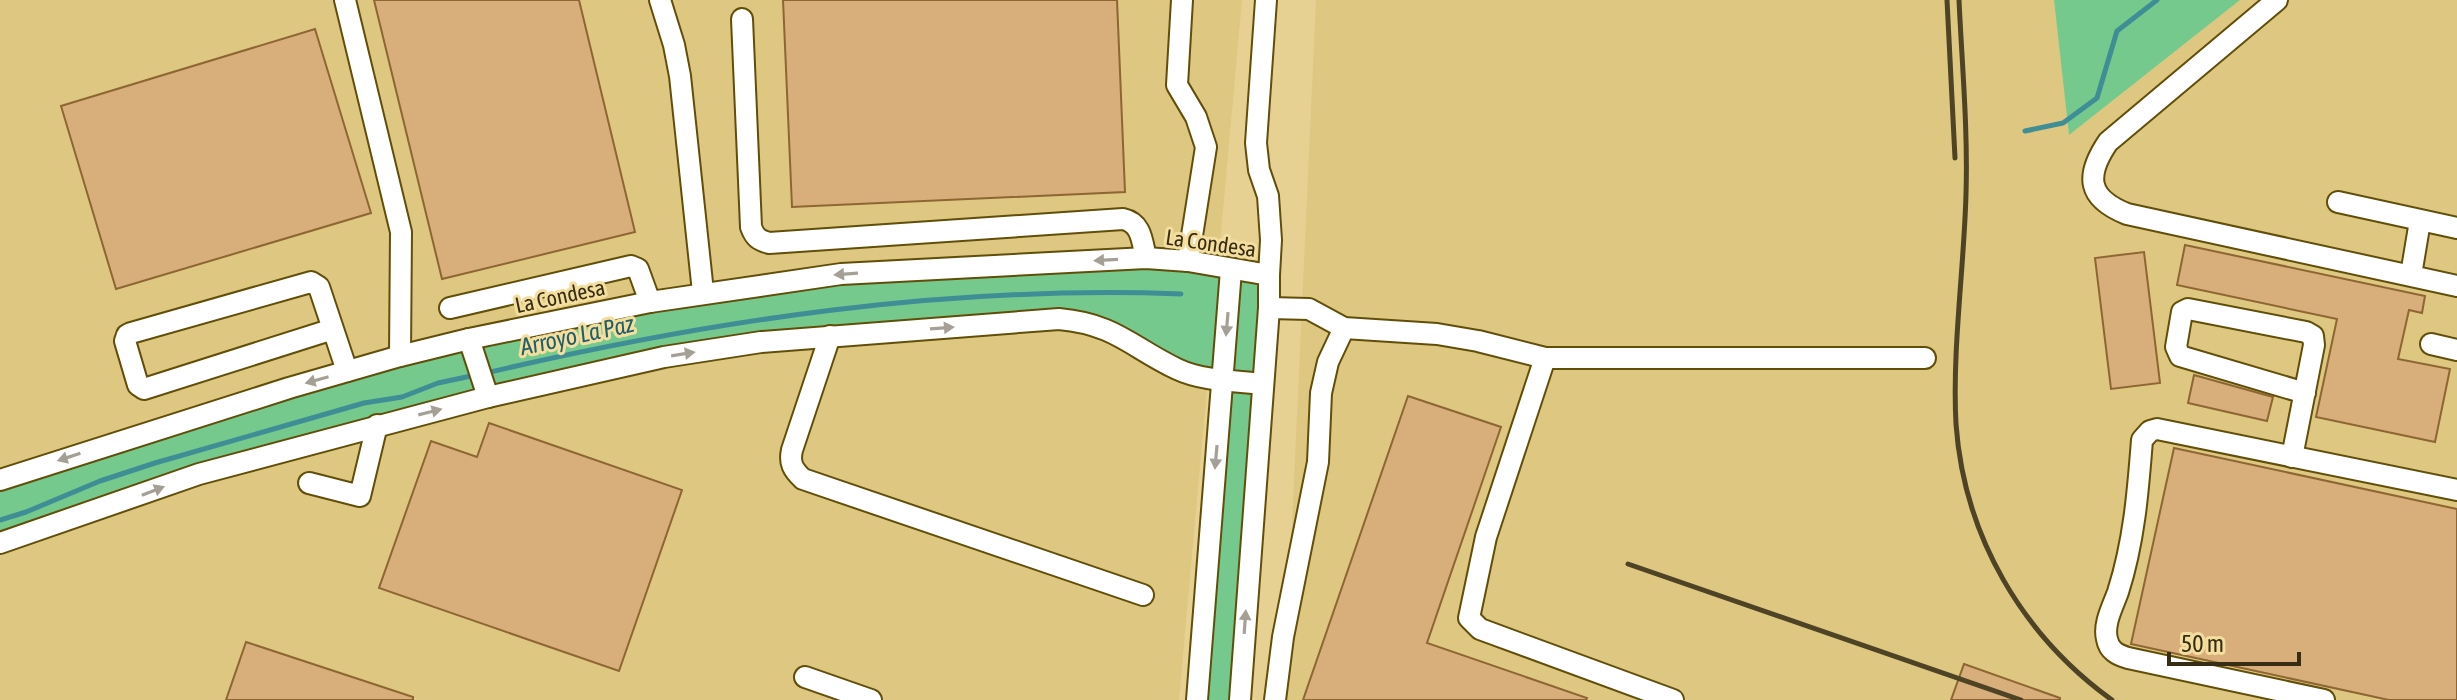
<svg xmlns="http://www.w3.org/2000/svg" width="2457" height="700" font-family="'Asap Condensed',sans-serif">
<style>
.built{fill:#dec780}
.green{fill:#75c98d}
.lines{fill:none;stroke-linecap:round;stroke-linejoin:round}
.stream{stroke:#3f8e96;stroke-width:5}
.building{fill:#d8ae7a;stroke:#8d6633;stroke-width:2}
.minor-casing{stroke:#614e09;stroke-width:24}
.minor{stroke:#fff;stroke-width:20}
.rail{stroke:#4e4325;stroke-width:5}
.oneway{fill:#a5a095}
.labels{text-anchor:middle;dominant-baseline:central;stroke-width:6;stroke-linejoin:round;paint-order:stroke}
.street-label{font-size:22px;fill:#362d14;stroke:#f3de9e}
.water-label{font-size:24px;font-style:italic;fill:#1f5e6a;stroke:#f3de9e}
</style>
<rect width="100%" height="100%" fill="#e6d192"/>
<!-- built -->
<g class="built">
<path d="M0,0H1242L1179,700H0Z"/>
<path d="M1316,0H2054L2069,135L2240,0H2457V700H1284Z"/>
</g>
<!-- green -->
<g class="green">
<path d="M2054,0H2240L2069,135Z"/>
<path d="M1146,258L1269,275L1240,700H1197L1222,379L1085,321L830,336L488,397L0,543V480L289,388L703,292Z"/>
</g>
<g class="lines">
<!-- stream -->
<g class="stream">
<path d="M2025,131L2063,123L2097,98L2117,31L2157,0"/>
<path d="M486,373C713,320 947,285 1181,294"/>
<path d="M0,520L26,512L100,481L155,463L364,403L402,397L438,383L476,375"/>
</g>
</g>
<!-- building -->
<g class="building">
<path d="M374,0H579L635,232L442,279Z"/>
<path d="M783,0H1117L1125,192L792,207Z"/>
<path d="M315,29L371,213L116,289L61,106Z"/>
<path d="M2185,245L2425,296L2422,313L2409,310L2398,359L2450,369L2435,442L2316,417L2337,319L2177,285Z"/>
<path d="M2144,252L2160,383L2111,389L2095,258Z"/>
<path d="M2194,375L2273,397L2267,421L2188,403Z"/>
<path d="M1408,396L1501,427L1427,643L1587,698L1586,700H1303Z"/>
<path d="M489,423L682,490L619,671L379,588L431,441L477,457Z"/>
<path d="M2174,448L2457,509V700H2389L2131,644Z"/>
<path d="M246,642L413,697V700H226Z"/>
<path d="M1964,664L2060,698V700H1951Z"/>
</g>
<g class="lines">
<defs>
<g id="minor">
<path d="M345,0L401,232L400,356"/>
<path d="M660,0L674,45L680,76L703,292"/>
<path d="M1182,0L1177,85L1196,117L1206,147L1188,261"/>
<path d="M1266,0L1256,143L1259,170L1268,196L1271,240L1269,275"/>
<path d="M2277,0L2108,142C2085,176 2087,198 2127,214L2457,286"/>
<path d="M742,19L751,227C755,238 759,240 769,243L1123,219C1142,223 1142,242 1146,258"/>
<path d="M2338,202L2457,228"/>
<path d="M2411,275L2420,221"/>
<path d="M450,308L631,266L638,269L650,302"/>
<path d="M1269,308L1309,309L1344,328L1437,334L1478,341L1545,358H1925"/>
<path d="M333,329L144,389L138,385L125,341L127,335L131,333L311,282L319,287L347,371"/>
<path d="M830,336L792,450C789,463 793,470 803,479L1143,595"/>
<path d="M469,339L488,397"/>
<path d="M2431,344L2457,350"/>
<path d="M1545,358L1486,537L1469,618L1480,629L1673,700"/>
<path d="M2292,457L2314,345L2313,336L2306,332L2188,309L2182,312L2176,347L2180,356L2305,393"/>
<path d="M0,480L289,388L400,356L469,339L650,302L841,274L1146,258L1188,261L1269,275V308L1240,700"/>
<path d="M309,483L360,496L377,425"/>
<path d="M0,543L199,474L488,397L664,357L761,342L1059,319C1115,324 1131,347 1177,369C1202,381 1236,381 1263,384"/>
<path d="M805,677L871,700"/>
<path d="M1197,700L1231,270"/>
<path d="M1275,700L1283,637L1318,462L1321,393L1328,362L1344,328"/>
<path d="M2324,700L2128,658C2118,655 2109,651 2107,639C2103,624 2113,606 2118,592C2134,542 2138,492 2142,440L2150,431L2157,429L2457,490"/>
</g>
</defs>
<!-- minor casing -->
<use href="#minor" class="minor-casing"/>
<!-- minor -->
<use href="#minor" class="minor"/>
<!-- rail -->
<g class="rail">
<path d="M1947,0L1955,158"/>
<path d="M1959,0C1962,65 1968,129 1966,194C1964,269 1952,350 1956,424C1964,536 2022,635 2112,700"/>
<path d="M1628,564L2021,700"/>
</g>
</g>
<!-- one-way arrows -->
<defs><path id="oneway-solid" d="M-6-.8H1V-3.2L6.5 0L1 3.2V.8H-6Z" transform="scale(2)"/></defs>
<g class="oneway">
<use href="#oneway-solid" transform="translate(1106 260) rotate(177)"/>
<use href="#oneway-solid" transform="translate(846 274) rotate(176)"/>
<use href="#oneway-solid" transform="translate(1227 324) rotate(95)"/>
<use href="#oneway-solid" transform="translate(942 328) rotate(-4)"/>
<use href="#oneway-solid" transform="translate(683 354) rotate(-9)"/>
<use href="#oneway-solid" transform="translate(317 380) rotate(164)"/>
<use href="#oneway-solid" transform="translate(430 412) rotate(-14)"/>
<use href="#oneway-solid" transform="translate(69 457) rotate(162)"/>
<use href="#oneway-solid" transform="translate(1216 457) rotate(95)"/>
<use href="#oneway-solid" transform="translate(153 491) rotate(-21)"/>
<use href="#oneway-solid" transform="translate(1245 622) rotate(-86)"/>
</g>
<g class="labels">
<!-- street labels -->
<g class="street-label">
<text transform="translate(1211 243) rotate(8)">La Condesa</text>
<text transform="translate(560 296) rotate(-12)">La Condesa</text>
</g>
<!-- water labels -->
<g class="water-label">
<text transform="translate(577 335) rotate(-12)">Arroyo La Paz</text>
</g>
</g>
<!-- scale -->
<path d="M2169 652v12h130v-12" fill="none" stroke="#362d14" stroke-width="4"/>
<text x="2181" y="652" font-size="24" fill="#362d14" stroke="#f3de9e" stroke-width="6" paint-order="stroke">50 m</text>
</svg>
